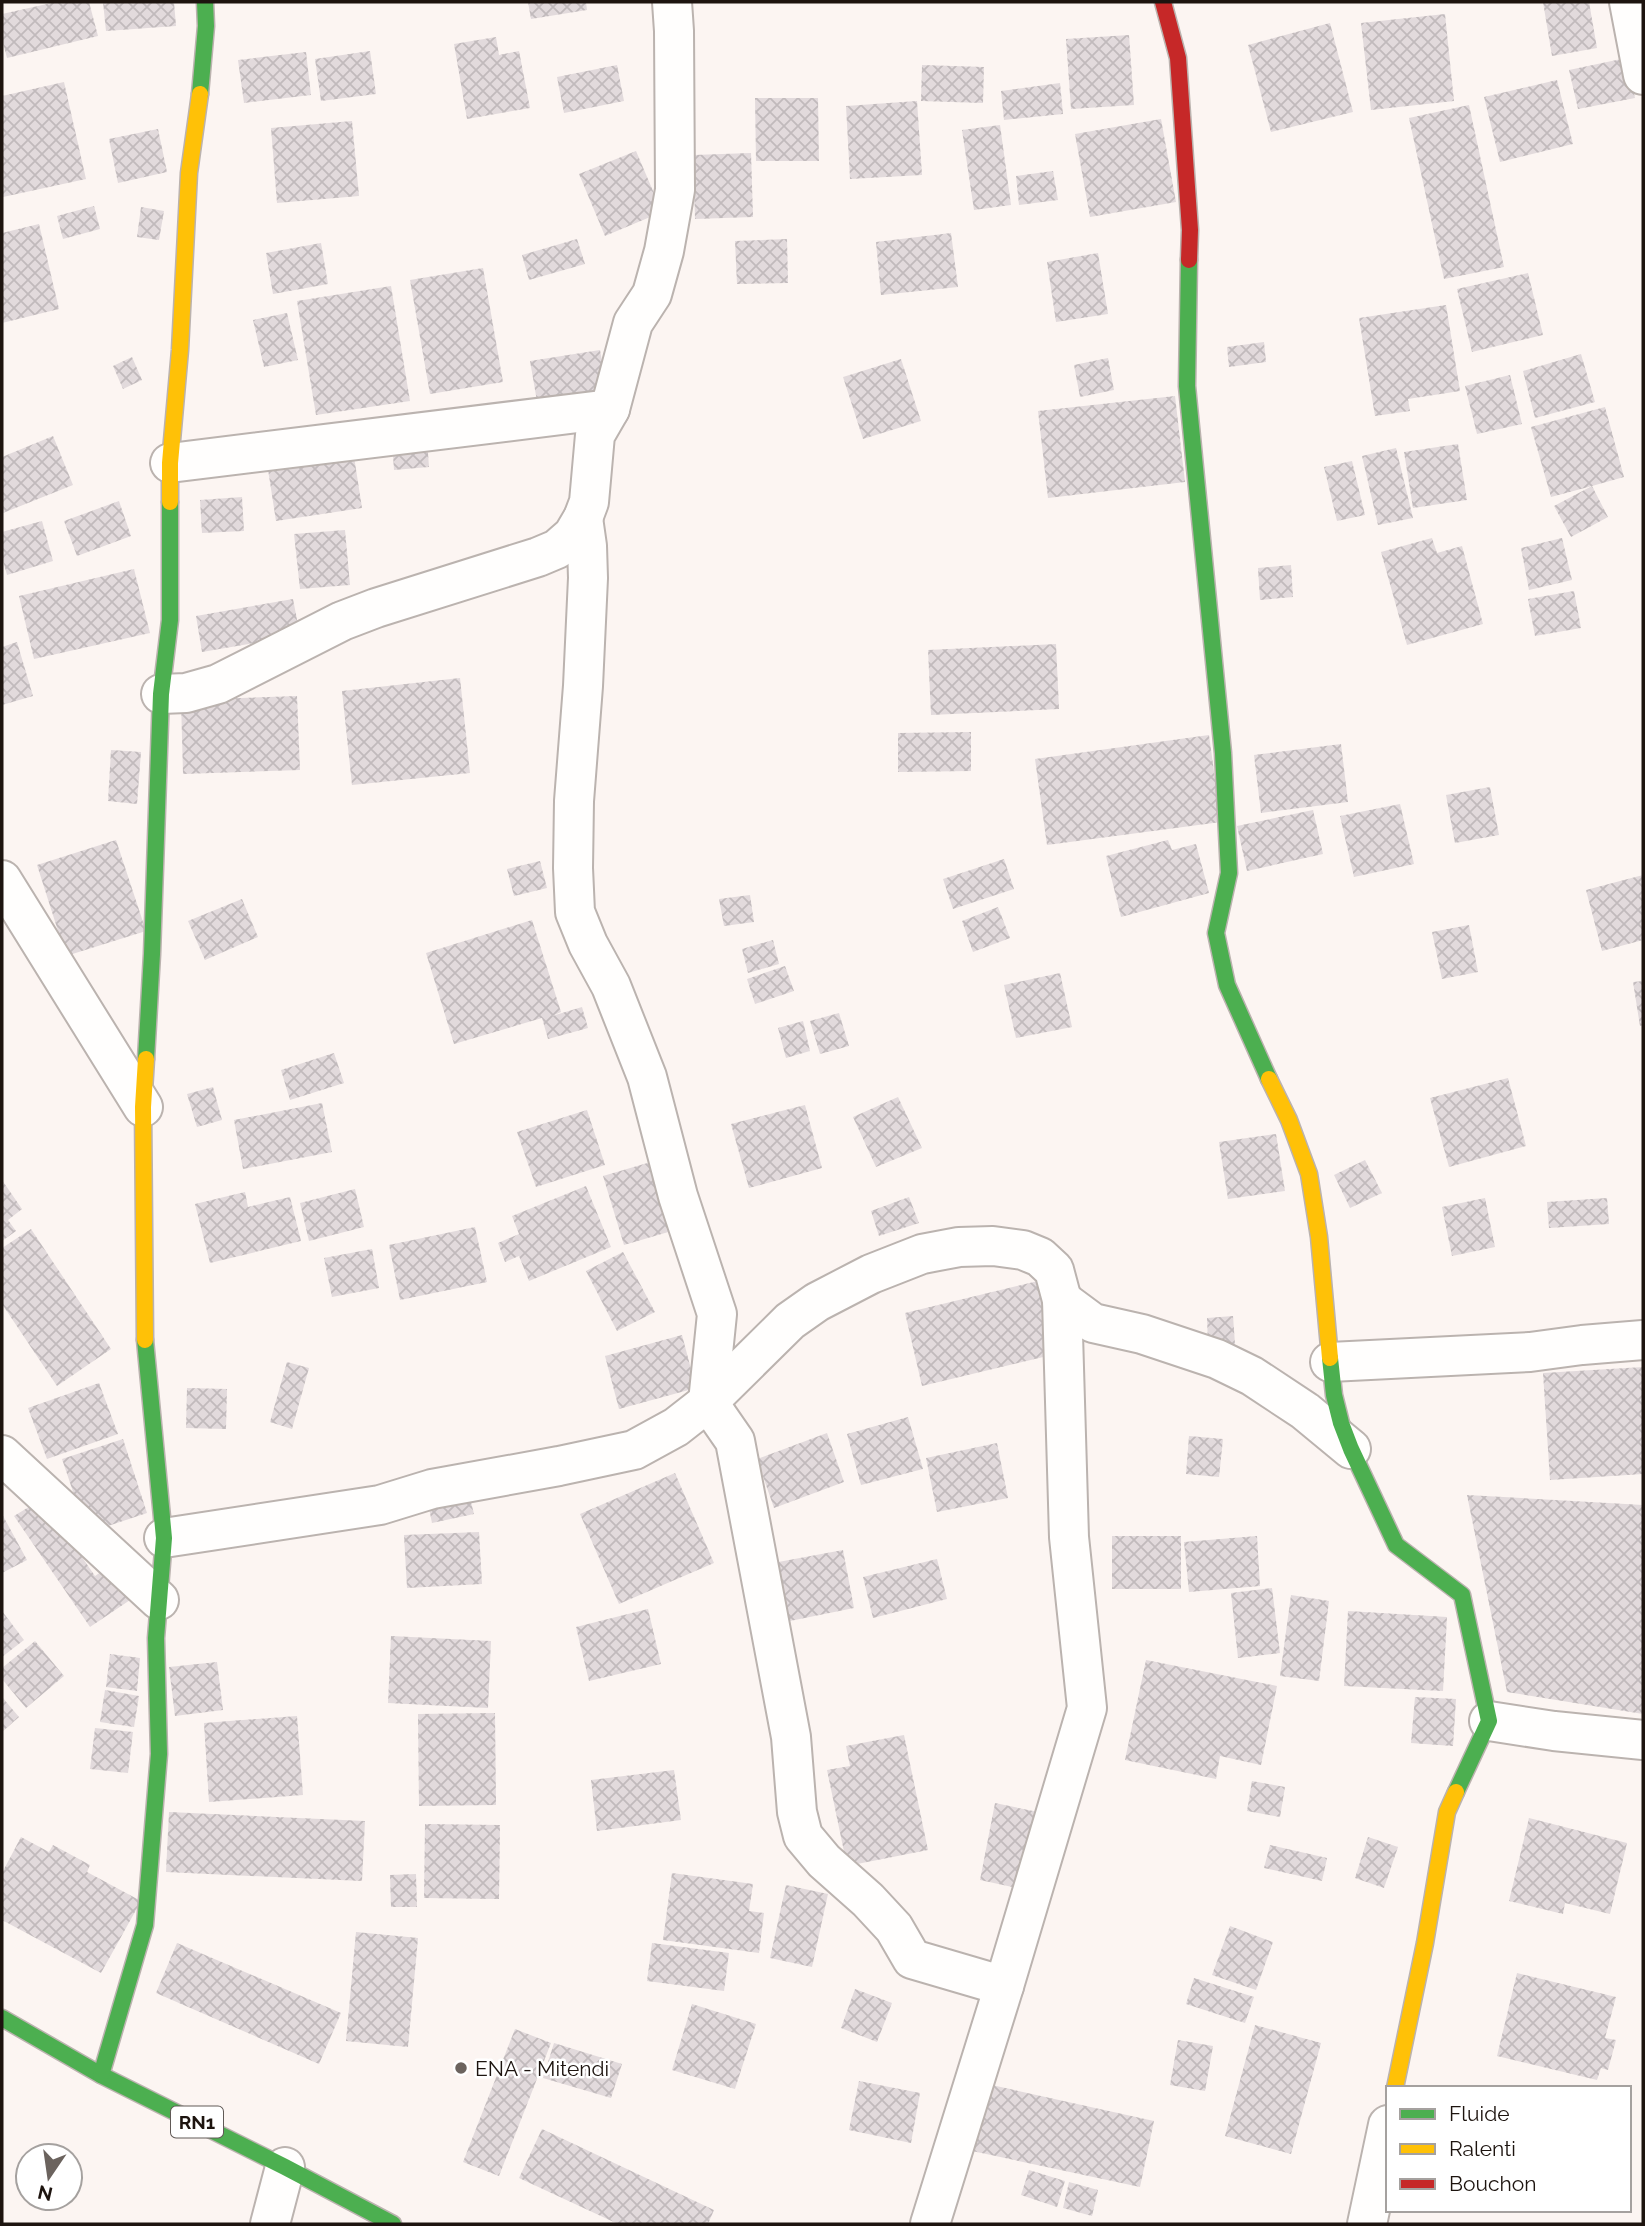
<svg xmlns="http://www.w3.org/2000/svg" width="1645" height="2226" font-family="Raleway,sans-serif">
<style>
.building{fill:url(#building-cross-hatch)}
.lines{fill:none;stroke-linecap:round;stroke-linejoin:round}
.street-casing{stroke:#bbb3af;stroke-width:42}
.fast-casing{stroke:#bbb3af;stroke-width:19}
.slow-casing{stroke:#bbb3af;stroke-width:19}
.jam-casing{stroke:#bbb3af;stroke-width:19}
.street{stroke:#fffefd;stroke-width:38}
.fast{stroke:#4caf50;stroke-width:16}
.slow{stroke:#ffc107;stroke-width:16}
.jam{stroke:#c62828;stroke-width:16}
.poi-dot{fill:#6b635e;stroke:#fff;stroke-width:2.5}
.labels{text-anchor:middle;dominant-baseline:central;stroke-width:5;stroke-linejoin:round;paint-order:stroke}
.shield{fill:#fff;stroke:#615a57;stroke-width:2}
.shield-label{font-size:19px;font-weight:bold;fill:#1d140f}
.poi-label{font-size:21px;fill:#1d140f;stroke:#fff;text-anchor:start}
</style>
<defs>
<pattern id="building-cross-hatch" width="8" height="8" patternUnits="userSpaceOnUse" patternTransform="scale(1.75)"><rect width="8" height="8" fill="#e2dadc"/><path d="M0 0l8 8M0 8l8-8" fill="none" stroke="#c1babc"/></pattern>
</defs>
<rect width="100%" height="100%" fill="#fcf5f2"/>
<!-- building -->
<g class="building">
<path d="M56,2H89L98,36L7,58L2,39V14Z"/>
<path d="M103,2H174L176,26L106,31Z"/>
<path d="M528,2H586L587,10L531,19Z"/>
<path d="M1543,2H1589L1597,48L1552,56Z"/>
<path d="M1445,14L1454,101L1371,110L1361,23Z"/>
<path d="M1330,23L1353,112L1271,132L1248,45Z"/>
<path d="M1129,35L1134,105L1071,109L1066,39Z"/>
<path d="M496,37L499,55L519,51L530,108L467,119L454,44Z"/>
<path d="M370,51L376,94L321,101L315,59Z"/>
<path d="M306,52L311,95L244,103L238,60Z"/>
<path d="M1626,58L1635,98L1578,109L1569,70Z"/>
<path d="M617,65L624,101L564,113L557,77Z"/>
<path d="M922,65L984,67L983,103L921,101Z"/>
<path d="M1557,80L1573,144L1500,162L1484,97Z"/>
<path d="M64,82L86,179L3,197L2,96Z"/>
<path d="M1060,83L1063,114L1004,120L1001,91Z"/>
<path d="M755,98H818L819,161H756Z"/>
<path d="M917,101L922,175L850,179L846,106Z"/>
<path d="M1469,105L1504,267L1444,279L1409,118Z"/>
<path d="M1161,119L1176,202L1090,217L1075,134Z"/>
<path d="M352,121L359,196L277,203L271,128Z"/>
<path d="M1000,125L1011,205L974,210L962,130Z"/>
<path d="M158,129L167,172L118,183L109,139Z"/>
<path d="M636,151L662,212L605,236L579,174Z"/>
<path d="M751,153L753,217L695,219L693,155Z"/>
<path d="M1053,171L1058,200L1019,205L1016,176Z"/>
<path d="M94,206L100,229L63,239L57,216Z"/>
<path d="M141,207L164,211L159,240L137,237Z"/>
<path d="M39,224L59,309L2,323V233Z"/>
<path d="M951,233L958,287L881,295L876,242Z"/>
<path d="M577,239L585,264L529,280L522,255Z"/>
<path d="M787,239L788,283L737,284L735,241Z"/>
<path d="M321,243L328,284L273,294L266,253Z"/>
<path d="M1098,253L1108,314L1056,322L1047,262Z"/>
<path d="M483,268L503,382L430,394L410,280Z"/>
<path d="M1528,273L1543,335L1472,352L1457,289Z"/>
<path d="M391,286L410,401L316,415L297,301Z"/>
<path d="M1446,305L1460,391L1408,399L1410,411L1375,416L1359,318Z"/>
<path d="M287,313L298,360L264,367L253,320Z"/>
<path d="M1264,342L1266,362L1229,367L1227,347Z"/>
<path d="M600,350L608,395L538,407L530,361Z"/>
<path d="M1581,354L1595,402L1535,418L1523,371Z"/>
<path d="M132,357L142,380L123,389L113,366Z"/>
<path d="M1108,358L1114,390L1080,397L1074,365Z"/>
<path d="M901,359L921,421L863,439L843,377Z"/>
<path d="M1510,375L1522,424L1477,434L1465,386Z"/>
<path d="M1175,396L1185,482L1048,498L1038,411Z"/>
<path d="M1605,407L1624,477L1592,486L1608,517L1571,537L1554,506L1592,486L1551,497L1531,427Z"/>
<path d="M53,436L73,485L3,513L2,457Z"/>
<path d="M427,439L429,467L394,470L392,441Z"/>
<path d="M1458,444L1467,500L1413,508L1404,452Z"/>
<path d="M1396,448L1413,518L1378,525L1362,456Z"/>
<path d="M353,450L362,508L276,521L267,463Z"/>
<path d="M1352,461L1365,515L1337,521L1324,467Z"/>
<path d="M242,497L244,531L202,533L200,500Z"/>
<path d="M119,501L131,536L77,556L64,521Z"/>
<path d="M42,521L53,561L7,575L2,557V532Z"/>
<path d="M345,530L350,585L300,589L294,534Z"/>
<path d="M1432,538L1437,553L1462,546L1483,624L1407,645L1381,552Z"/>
<path d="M1562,538L1572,580L1529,590L1521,548Z"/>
<path d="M1291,565L1293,597L1260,600L1258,568Z"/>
<path d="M134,569L150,633L34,659L19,596Z"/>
<path d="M1574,591L1581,628L1535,636L1528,599Z"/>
<path d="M293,599L300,635L202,652L196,616Z"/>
<path d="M17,642L33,696L2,705V647Z"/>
<path d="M1056,644L1059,709L931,715L928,650Z"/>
<path d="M460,678L470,773L352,785L342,691Z"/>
<path d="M297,696L300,770L183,774L181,700Z"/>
<path d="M971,732V771L898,772V733Z"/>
<path d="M1209,735L1221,822L1047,845L1035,759Z"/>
<path d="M1341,744L1348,802L1261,813L1254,755Z"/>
<path d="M111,750L141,752L137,804L108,801Z"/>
<path d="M1490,787L1499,835L1455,843L1446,795Z"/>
<path d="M1400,804L1414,864L1354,877L1340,816Z"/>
<path d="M1313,810L1323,854L1247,871L1237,826Z"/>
<path d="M116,840L146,931L66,956L37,865Z"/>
<path d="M1168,840L1172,850L1196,844L1209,893L1121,917L1106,856Z"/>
<path d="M1004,859L1014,889L953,909L943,879Z"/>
<path d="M540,861L547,888L514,896L507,869Z"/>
<path d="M1643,875V940L1602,951L1586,890Z"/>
<path d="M750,895L754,922L724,926L719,899Z"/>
<path d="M242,899L258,937L205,960L188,921Z"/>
<path d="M998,907L1010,938L973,952L962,921Z"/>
<path d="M532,920L561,1012L552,1016L582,1007L588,1028L548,1039L542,1018L454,1044L426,953Z"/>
<path d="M1469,925L1478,972L1442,979L1432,932Z"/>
<path d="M773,940L779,964L748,973L742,949Z"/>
<path d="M785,966L794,991L755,1004L747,979Z"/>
<path d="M1060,973L1072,1027L1016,1038L1004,985Z"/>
<path d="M1643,981V1025L1640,1026L1633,982Z"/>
<path d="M839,1013L849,1046L820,1054L810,1021Z"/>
<path d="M803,1021L810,1051L786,1058L778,1028Z"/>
<path d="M334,1053L344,1083L290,1100L281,1070Z"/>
<path d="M1508,1078L1526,1146L1449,1167L1430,1098Z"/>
<path d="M213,1087L222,1120L197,1127L187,1094Z"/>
<path d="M898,1097L922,1148L876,1167L853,1117Z"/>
<path d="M322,1103L332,1152L243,1169L234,1120Z"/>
<path d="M805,1105L822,1168L749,1188L731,1124Z"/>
<path d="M587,1110L605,1165L536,1187L517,1132Z"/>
<path d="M1276,1134L1285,1191L1228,1199L1219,1142Z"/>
<path d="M661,1159L682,1228L624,1245L603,1176Z"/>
<path d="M1365,1160L1382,1193L1350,1208L1334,1175Z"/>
<path d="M2,1180L22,1209L8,1220L16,1231L2,1241Z"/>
<path d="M586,1186L611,1247L529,1281L519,1256L505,1262L498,1243L519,1234L512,1216Z"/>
<path d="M355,1189L364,1227L309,1241L300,1203Z"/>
<path d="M245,1192L248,1207L290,1197L301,1241L210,1263L195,1204Z"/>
<path d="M909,1197L919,1223L879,1236L871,1211Z"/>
<path d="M1485,1198L1495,1247L1452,1256L1442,1207Z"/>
<path d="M1607,1198L1609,1224L1549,1228L1547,1202Z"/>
<path d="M475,1227L487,1282L400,1300L389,1245Z"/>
<path d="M31,1229L111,1349L57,1386L2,1304V1248Z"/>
<path d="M372,1249L379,1288L332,1297L324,1258Z"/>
<path d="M623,1252L655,1312L617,1331L586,1271Z"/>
<path d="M1042,1280L1060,1353L922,1386L905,1313Z"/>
<path d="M1233,1316L1235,1344L1208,1345L1207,1318Z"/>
<path d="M682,1335L696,1388L619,1409L605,1356Z"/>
<path d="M287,1362L309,1368L292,1429L270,1422Z"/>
<path d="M1643,1367V1474L1550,1480L1543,1373Z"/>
<path d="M99,1383L118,1434L47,1459L28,1408Z"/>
<path d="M187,1388L227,1389L226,1429L186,1428Z"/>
<path d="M908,1417L923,1469L861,1485L847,1434Z"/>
<path d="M827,1433L844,1482L774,1508L757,1459Z"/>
<path d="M1189,1436L1223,1439L1219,1477L1186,1474Z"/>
<path d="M123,1439L147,1513L87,1533L62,1459Z"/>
<path d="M997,1443L1008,1498L937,1512L926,1458Z"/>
<path d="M675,1473L714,1563L619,1604L580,1514Z"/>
<path d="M467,1486L474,1514L432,1523L426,1494Z"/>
<path d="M1467,1495L1643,1505V1714L1507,1692Z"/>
<path d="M42,1499L95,1576L114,1563L136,1596L90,1627L14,1516Z"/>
<path d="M2,1514L27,1560L2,1573Z"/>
<path d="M479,1532L482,1584L407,1588L404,1535Z"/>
<rect x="1112" y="1536" width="69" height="53"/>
<path d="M1257,1536L1260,1586L1189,1592L1184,1542Z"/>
<path d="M843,1550L854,1608L785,1622L773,1563Z"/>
<path d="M937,1559L947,1599L873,1618L863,1577Z"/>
<path d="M1272,1588L1280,1653L1238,1658L1231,1593Z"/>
<path d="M1291,1595L1329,1601L1319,1681L1280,1676Z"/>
<path d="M648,1609L661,1664L589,1681L576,1627Z"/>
<path d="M2,1611L24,1640L2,1657Z"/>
<path d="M1348,1611L1447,1617L1443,1691L1344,1686Z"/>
<path d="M391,1636L491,1641L488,1708L388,1703Z"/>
<path d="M35,1641L64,1676L26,1708L2,1679V1668Z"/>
<path d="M110,1654L140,1658L137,1691L106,1687Z"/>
<path d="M1146,1660L1277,1686L1261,1765L1220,1756L1216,1779L1125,1760Z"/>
<path d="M217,1662L223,1710L175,1716L169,1667Z"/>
<path d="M105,1690L139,1696L134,1727L100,1722Z"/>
<path d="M2,1697L19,1717L2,1732Z"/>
<path d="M1415,1697L1456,1699L1453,1746L1411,1743Z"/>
<path d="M495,1713L496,1805L419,1806L418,1714Z"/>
<path d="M297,1716L303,1795L209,1802L204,1723Z"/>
<path d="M95,1728L133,1732L128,1773L90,1769Z"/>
<path d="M904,1735L928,1850L847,1866L827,1770L850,1766L846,1746Z"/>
<path d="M674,1770L681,1820L597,1831L591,1780Z"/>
<path d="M1252,1781L1285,1787L1280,1817L1247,1811Z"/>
<path d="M995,1803L1038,1812L1022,1889L980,1880Z"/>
<path d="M169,1812L365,1821L362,1881L166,1872Z"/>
<path d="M1529,1818L1627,1843L1610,1914L1565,1903L1563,1914L1509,1901Z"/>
<path d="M425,1824L500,1825L499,1899L424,1898Z"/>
<path d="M21,1837L49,1852L53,1845L90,1865L87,1872L141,1901L101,1973L2,1920V1873Z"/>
<path d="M1368,1837L1398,1847L1384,1888L1355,1878Z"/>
<path d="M1270,1845L1327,1858L1322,1881L1264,1868Z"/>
<path d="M672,1873L753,1884L749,1911L764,1913L759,1953L663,1940Z"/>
<path d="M416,1874L417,1907H391L390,1875Z"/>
<path d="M786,1885L828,1894L812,1967L770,1958Z"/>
<path d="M1230,1926L1273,1942L1256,1990L1212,1975Z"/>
<path d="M356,1932L418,1938L408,2047L346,2041Z"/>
<path d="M177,1943L341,2013L319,2064L156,1993Z"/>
<path d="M652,1943L729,1953L724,1991L647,1981Z"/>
<path d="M1517,1973L1616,1997L1605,2038L1616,2040L1608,2070L1601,2068L1597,2080L1497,2056Z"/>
<path d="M1194,1978L1254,1997L1245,2023L1186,2004Z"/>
<path d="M855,1989L892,2003L877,2042L841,2028Z"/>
<path d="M692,2004L756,2024L735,2089L672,2070Z"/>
<path d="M1255,2025L1321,2043L1291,2154L1225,2136Z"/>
<path d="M515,2029L551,2043L499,2176L463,2162Z"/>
<path d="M1178,2040L1213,2046L1205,2091L1170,2085Z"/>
<path d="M554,2043L622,2064L611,2098L543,2078Z"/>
<path d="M859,2081L920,2093L911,2143L849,2130Z"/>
<path d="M987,2084L1154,2121L1140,2187L972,2151Z"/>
<path d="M542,2129L714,2210L708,2224H618L519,2178Z"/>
<path d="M1029,2170L1065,2181L1057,2207L1021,2195Z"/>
<path d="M1069,2182L1098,2190L1092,2216L1063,2208Z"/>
</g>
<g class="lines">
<defs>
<g id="street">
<path d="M1629,2L1643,75"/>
<path d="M170,463L610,409"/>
<path d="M583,518L587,546L588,578L583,686L574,801L573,868L575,912L588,944L611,986L647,1077L678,1196L717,1314L708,1402L735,1441L791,1737L797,1812L803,1836L824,1861L868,1900L894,1928L912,1959L1004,1986"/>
<path d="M161,694L186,693L218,684L342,621L376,608L538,557L557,549L573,535L583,518L589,502L595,435L610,409L633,323L652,294L664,251L675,190L674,31L672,2"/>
<path d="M2,880L143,1107"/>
<path d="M1062,1300L1093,1323L1142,1334L1217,1359L1252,1376L1305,1411L1351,1449"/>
<path d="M1330,1362L1530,1352L1582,1345L1643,1340"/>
<path d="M2,1455L159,1600"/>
<path d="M164,1538L380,1505L432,1489L559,1466L634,1450L676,1427L708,1402L790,1321L817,1302L871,1274L922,1254L959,1247L993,1246L1023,1250L1040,1257L1054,1270L1062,1300L1069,1537L1087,1708L1004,1986L930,2224"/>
<path d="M1489,1721L1554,1731L1643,1740"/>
<path d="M270,2224L285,2167"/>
<path d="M1367,2224L1388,2125"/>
</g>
<g id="fast">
<path d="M200,94L206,26L205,2"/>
<path d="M1189,260L1187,386L1223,753L1229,873L1216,933L1227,985L1269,1079"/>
<path d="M146,1059L152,954L161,694L170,620V502"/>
<path d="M1330,1358L1334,1395L1341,1423L1351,1449L1396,1545L1462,1595L1489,1721L1456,1792"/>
<path d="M2,2018L101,2075L285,2167L393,2224"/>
<path d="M101,2075L145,1925L159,1754L156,1638L164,1538L145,1340"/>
</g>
<g id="slow">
<path d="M170,502V463L180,350L189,173L200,94"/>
<path d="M1269,1079L1289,1120L1309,1174L1319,1237L1330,1358"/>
<path d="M145,1340L143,1107L146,1059"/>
<path d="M1395,2088L1425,1943L1447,1812L1456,1792"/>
</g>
<path id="jam" d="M1163,2L1178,58L1190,230L1189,260"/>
</defs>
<!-- street casing -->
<use href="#street" class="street-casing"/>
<!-- fast casing -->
<use href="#fast" class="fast-casing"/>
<!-- slow casing -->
<use href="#slow" class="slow-casing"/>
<!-- jam casing -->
<use href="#jam" class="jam-casing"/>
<!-- street -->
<use href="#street" class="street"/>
<!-- fast -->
<use href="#fast" class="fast"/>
<!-- slow -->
<use href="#slow" class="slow"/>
<!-- jam -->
<use href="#jam" class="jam"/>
</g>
<!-- markers -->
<circle class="poi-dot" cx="461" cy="2068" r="7"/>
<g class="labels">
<!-- shield labels -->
<rect class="shield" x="171" y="2106.5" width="52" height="31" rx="5"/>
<g class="shield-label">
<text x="197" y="2122">RN1</text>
</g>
<!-- poi labels -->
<g class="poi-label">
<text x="475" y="2068">ENA - Mitendi</text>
</g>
</g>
<!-- border -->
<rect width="1645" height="2226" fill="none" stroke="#1d140f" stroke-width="7"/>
<!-- legend -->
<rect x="1386" y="2086" width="245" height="126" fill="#ffffff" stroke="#a5a19f" stroke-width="2"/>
<rect x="1400" y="2109" width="35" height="10" fill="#4caf50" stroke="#a5a19f" stroke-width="2"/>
<text x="1449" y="2121" font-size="21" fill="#1d140f">Fluide</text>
<rect x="1400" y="2144" width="35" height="10" fill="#ffc107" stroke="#a5a19f" stroke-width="2"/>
<text x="1449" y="2156" font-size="21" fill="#1d140f">Ralenti</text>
<rect x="1400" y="2179" width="35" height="10" fill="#c62828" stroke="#a5a19f" stroke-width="2"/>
<text x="1449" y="2191" font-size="21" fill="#1d140f">Bouchon</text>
<!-- north arrow -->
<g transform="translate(49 2177) rotate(193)"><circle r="33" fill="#ffffff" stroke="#a5a19f" stroke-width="2"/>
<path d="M0-5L12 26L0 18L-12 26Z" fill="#6b635e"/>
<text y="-10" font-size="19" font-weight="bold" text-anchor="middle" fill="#1d140f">N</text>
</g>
</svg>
